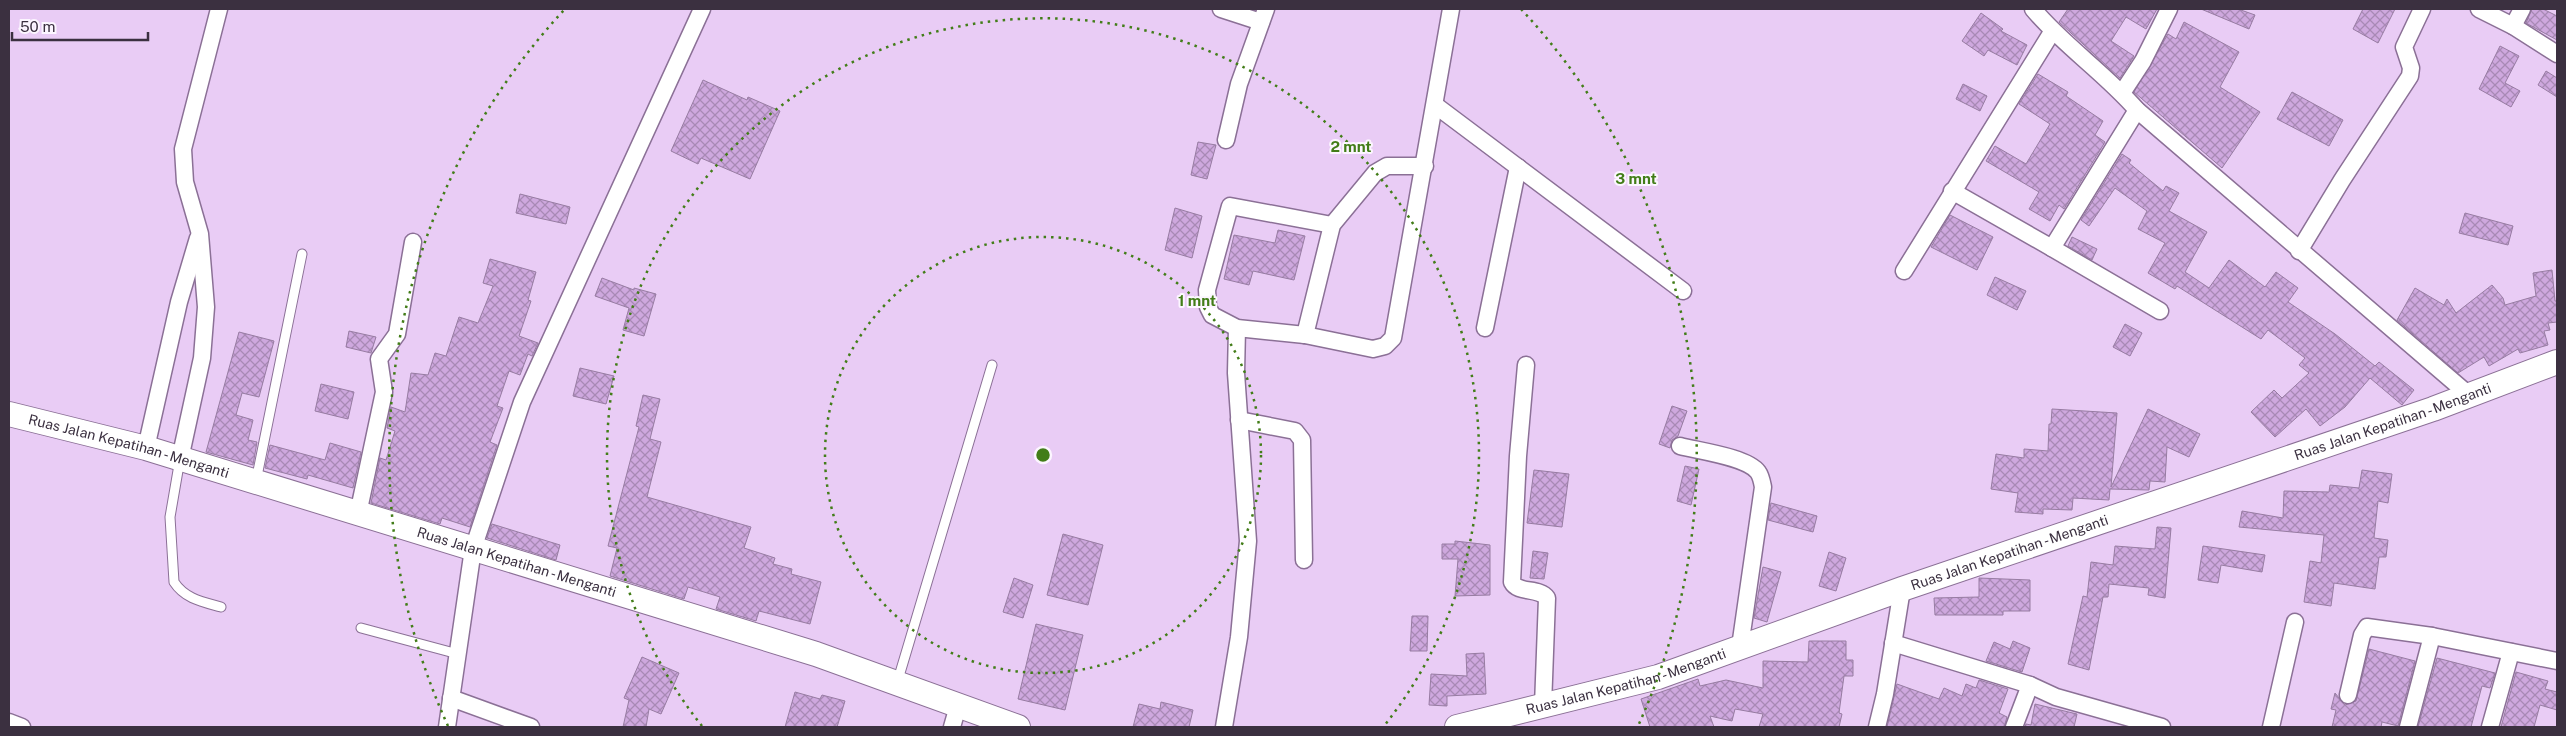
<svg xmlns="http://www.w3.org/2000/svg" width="2566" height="736" font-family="'Public Sans',sans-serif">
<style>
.building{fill:url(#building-cross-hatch);stroke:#977ca2}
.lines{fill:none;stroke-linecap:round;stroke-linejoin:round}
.lane-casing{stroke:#8b7096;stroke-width:11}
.street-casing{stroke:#8b7096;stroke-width:19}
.secondary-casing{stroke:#8b7096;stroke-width:26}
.lane{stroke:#fff;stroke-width:9}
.street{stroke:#fff;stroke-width:16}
.secondary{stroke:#fff;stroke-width:24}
.ring{fill:none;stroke:#427d18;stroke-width:2.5;stroke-dasharray:2.5 5}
.labels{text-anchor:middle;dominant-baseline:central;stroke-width:4;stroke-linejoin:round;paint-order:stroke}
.street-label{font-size:14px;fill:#3b3040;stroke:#fcf6ff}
.centre{fill:#427d18;stroke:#fcf6ff;stroke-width:2.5}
.ring-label{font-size:15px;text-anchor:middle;font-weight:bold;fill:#427d18;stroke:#fcf6ff;stroke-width:4;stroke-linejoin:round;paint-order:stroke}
</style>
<defs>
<pattern id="building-cross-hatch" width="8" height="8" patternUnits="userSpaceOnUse" patternTransform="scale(1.25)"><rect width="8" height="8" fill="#cea8de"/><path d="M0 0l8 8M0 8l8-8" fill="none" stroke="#a889b5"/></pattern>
</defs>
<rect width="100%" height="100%" fill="#e9ccf5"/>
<!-- building -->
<g class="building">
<path d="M2068,9H2157L2146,29L2126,17L2111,41L2134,56L2120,78L2059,22Z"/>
<path d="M2201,9H2238L2255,15L2249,29Z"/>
<path d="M2363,9H2395L2378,43L2353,29Z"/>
<path d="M2532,9H2543L2557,16V40L2526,23Z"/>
<path d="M1981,13L2003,29L2001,31L2027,45L2017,65L1988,50L1984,56L1962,41Z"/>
<path d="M2184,22L2239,52L2220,87L2260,112L2222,168L2134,92L2168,34L2176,39Z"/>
<path d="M2500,46L2519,56L2505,83L2520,91L2511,107L2479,89Z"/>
<path d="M2546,71L2557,78V97L2538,85Z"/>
<path d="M2038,74L2068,92L2066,96L2103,121L2095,135L2105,142L2064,209L2059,205L2050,221L2029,209L2039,192L1986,161L1995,146L2026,164L2050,124L2019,104Z"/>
<path d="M703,80L747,100L748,97L780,111L750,179L701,158L698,164L671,151Z"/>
<path d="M1963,84L1987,96L1980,111L1956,99Z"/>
<path d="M2292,92L2343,120L2329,146L2277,119Z"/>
<path d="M1198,142L1216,145L1207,179L1191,175Z"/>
<path d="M2122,154L2131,160L2129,163L2163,191L2166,186L2179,193L2169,211L2207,232L2185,272L2209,288L2229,260L2265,287L2276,272L2298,288L2288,302L2335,334L2375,366L2379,362L2414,390L2402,405L2370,378L2345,407L2320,426L2306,409L2275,437L2251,412L2274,390L2282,398L2309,373L2299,365L2305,358L2268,330L2261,339L2177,286L2175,289L2148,273L2165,243L2138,229L2147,211L2115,188L2089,226L2081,220Z"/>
<path d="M520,194L570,207L566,224L516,213Z"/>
<path d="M1175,208L1202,216L1192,258L1165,250Z"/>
<path d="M2465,213L2513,226L2508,245L2459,233Z"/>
<path d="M1950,215L1993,237L1977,270L1931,247Z"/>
<path d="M1278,230L1305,236L1294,280L1253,271L1249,285L1224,279L1234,235L1275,243Z"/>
<path d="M2072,237L2097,249L2092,260L2068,246Z"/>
<path d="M490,259L536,272L528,300L531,301L519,336L538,343L532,356L528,354L520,375L509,371L497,406L503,408L490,442L497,445L470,527L442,518L440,524L371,503L380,458L386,460L395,431L387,428L391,407L405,412L411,373L428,375L435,353L446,356L459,317L478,323L493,286L483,283Z"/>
<path d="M2552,270L2555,301H2557V322L2548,323L2550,330L2544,331L2548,345L2520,353L2518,349L2489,366L2484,357L2458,373L2397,320L2415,288L2444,305L2447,299L2456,313L2492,285L2503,298L2505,305L2536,296L2533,273Z"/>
<path d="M1995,277L2026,291L2017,310L1987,295Z"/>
<path d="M602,278L634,290V288L656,294L644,336L623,330L629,308L595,296Z"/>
<path d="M2125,324L2142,333L2130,356L2113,347Z"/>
<path d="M349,331L376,337L371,353L346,347Z"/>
<path d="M239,332L274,341L259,397L242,393L236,415L253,420L248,440L257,442L253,465L206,452Z"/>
<path d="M580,368L614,376L606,404L573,396Z"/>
<path d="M321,384L354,392L348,419L315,411Z"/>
<path d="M643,395L660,399L650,439L661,442L647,497L751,527L744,548L775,558L773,564L792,569L791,574L821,582L810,624L759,611L756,621L716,609L720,597L688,587L684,599L610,576L617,548L608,546L639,427L636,426Z"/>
<path d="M1672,406L1687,411L1678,436L1672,440L1670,448L1659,444Z"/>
<path d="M2052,409L2117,413L2111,487L2148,409L2200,434L2189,457L2167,447L2165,482L2150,481L2149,490L2110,489L2109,500L2073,498L2072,510L2043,509V514L2015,512L2018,493L1991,489L1996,454L2024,458V449L2048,451L2049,424H2051Z"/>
<path d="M330,443L361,452L353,488L308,475L307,479L265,468L270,445L325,460Z"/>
<path d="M1685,466L1699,469L1691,505L1677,501Z"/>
<path d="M1534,470L1569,474L1562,527L1527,523Z"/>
<path d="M2362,470L2392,474L2388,503L2378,501L2374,538L2388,540L2386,557H2379L2375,589L2334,583L2331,606L2304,602L2310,561L2321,563L2324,535L2239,527L2242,511L2283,518L2284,491L2329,492L2330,485L2359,488Z"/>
<path d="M1771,503L1817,516L1813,532L1768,520Z"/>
<path d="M492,524L560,545L556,560L487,538Z"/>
<path d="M2157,527L2171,528L2165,598L2148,595L2149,588L2109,584L2108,597H2103L2089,670L2068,664L2083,596L2087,597L2091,562L2113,565L2115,546L2155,549Z"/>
<path d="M1063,534L1103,545L1088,605L1047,595Z"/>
<path d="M1455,541L1490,545V595L1455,596L1458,559H1442V544H1455Z"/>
<path d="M2203,546L2265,555L2262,572L2221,565L2218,583L2198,580Z"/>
<path d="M1533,551L1548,553L1544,579L1530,578Z"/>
<path d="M1829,552L1846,558L1836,591L1819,586Z"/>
<path d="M1763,567L1781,572L1767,622L1754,618Z"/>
<path d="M1014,578L1033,585L1023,618L1003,612Z"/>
<path d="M1979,578L2030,580V611H2003V615H1935L1934,598L1979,597Z"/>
<path d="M1412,616H1428L1427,651H1410Z"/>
<path d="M1036,624L1083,635L1065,710L1018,699Z"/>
<path d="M1809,641H1846V660H1853V676H1844L1839,713L1842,714L1839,727H1759L1763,714L1735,709L1732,721L1710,716L1714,727H1650L1641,699L1698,679L1700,686L1726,680L1763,688V661L1808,662Z"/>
<path d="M2013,641L2030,648L2022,672L1986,661L1994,642L2010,649Z"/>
<path d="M2369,649L2415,661L2398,726L2382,722L2381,727H2332L2336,710L2331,709L2335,693L2345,705L2356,701Z"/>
<path d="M1484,653L1486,694L1447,696V706L1429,705L1431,674L1467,676L1466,654Z"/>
<path d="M642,657L679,673L661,714L649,709L646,727H623L629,700L624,698Z"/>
<path d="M2437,658L2495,673L2490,688L2482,686L2471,727H2418Z"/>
<path d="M2516,672L2548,681L2545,689L2557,692V710L2540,705L2534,727H2501Z"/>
<path d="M1979,680L2008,689L1999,713L2007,717L2004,727H1887L1897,684L1939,699L1944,688L1962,696L1966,684L1976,688Z"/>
<path d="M795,692L820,699L822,695L845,701L837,727H785Z"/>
<path d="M1161,702L1193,710L1189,727H1133L1139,704L1160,709Z"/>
<path d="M2035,704L2077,714L2074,727H2025L2026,724L2031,725Z"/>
</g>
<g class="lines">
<defs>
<g id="lane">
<path d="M180,459L170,517L174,582C185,599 203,602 221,607"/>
<path d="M256,481L302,254"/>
<path d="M361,628L458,654"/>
<path d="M897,683L992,365"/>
</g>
<g id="street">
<path d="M1221,9L1261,22"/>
<path d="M2033,9C2064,46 2105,73 2137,110L2469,395"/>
<path d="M2479,9L2513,26L2557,54"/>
<path d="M2513,26L2522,9"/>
<path d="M2122,93L2143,61L2169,9"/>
<path d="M1435,105L1683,291"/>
<path d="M1226,140L1239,84L1266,9"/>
<path d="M1952,191L2052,248L2137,110"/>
<path d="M1332,225L1230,206L1207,290L1208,307L1212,315L1237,328L1305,335L1373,349L1385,346L1393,338L1451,9"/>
<path d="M2052,248L2160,311"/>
<path d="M2299,251L2342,180L2410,76L2411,68L2404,47L2422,9"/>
<path d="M1904,271L2052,32"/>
<path d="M1485,328L1518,167"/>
<path d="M1305,335L1332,225L1375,173L1387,166H1425"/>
<path d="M1526,365L1518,456L1512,582C1518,594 1539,587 1547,598L1543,706"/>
<path d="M1239,420L1295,431L1302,440L1304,560"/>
<path d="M1680,446C1699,451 1747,457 1758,472C1761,476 1762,482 1763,487L1740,647"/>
<path d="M146,448L179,302L198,238"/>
<path d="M180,459L202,358L206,307L200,234L185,182L183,149L219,9"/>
<path d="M358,514L384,392L379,359L397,334L413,242"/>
<path d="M1893,643L2030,685L2056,697L2162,727"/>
<path d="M2348,695L2362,635L2367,627L2432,636L2557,661"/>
<path d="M451,698L531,727"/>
<path d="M9,722L22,727"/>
<path d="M447,727L473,549L522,402L702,9"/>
<path d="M952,727L958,706"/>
<path d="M1224,727L1239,637L1248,541L1236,373L1237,328"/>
<path d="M1877,727L1885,694L1902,589"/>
<path d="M2014,727L2030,685"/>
<path d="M2271,727L2295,622"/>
<path d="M2408,727L2432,636"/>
<path d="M2490,727L2511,652"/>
</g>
<g id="secondary">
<path id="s1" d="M9,414L146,448L816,654L1018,727"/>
<path id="s2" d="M1457,727L1658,677L1902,589L2433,409L2557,362"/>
</g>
</defs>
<!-- lane casing -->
<use href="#lane" class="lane-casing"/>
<!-- street casing -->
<use href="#street" class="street-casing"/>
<!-- secondary casing -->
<use href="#secondary" class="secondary-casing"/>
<!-- lane -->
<use href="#lane" class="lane"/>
<!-- street -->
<use href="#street" class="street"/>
<!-- secondary -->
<use href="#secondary" class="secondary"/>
</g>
<!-- distance rings -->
<g class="ring">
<circle cx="1043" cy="455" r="218"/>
<path d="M702 726A436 436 0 1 1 1384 726"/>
<path d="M448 726A654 654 0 0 1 565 9M1521 9A654 654 0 0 1 1638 726"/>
</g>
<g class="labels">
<!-- street labels -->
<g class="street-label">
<text stroke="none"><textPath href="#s2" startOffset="985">Ruas Jalan Kepatihan - Menganti</textPath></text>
<text stroke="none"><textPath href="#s1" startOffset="124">Ruas Jalan Kepatihan - Menganti</textPath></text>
<text stroke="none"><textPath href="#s2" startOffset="580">Ruas Jalan Kepatihan - Menganti</textPath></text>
<text stroke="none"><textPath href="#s1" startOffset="529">Ruas Jalan Kepatihan - Menganti</textPath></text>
<text stroke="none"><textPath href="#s2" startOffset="175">Ruas Jalan Kepatihan - Menganti</textPath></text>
</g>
</g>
<circle cx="1043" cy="455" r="8" class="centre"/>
<g class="ring-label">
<text x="1351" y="152">2 mnt</text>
<text x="1636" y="184">3 mnt</text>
<text x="1197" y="306">1 mnt</text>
</g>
<!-- border -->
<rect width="2566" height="736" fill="none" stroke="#3b3040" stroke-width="20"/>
<!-- scale -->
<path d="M12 32v8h136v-8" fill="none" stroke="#3b3040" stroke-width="2.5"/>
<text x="20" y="32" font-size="15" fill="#3b3040" stroke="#fcf6ff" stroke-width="4" paint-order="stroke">50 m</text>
</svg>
